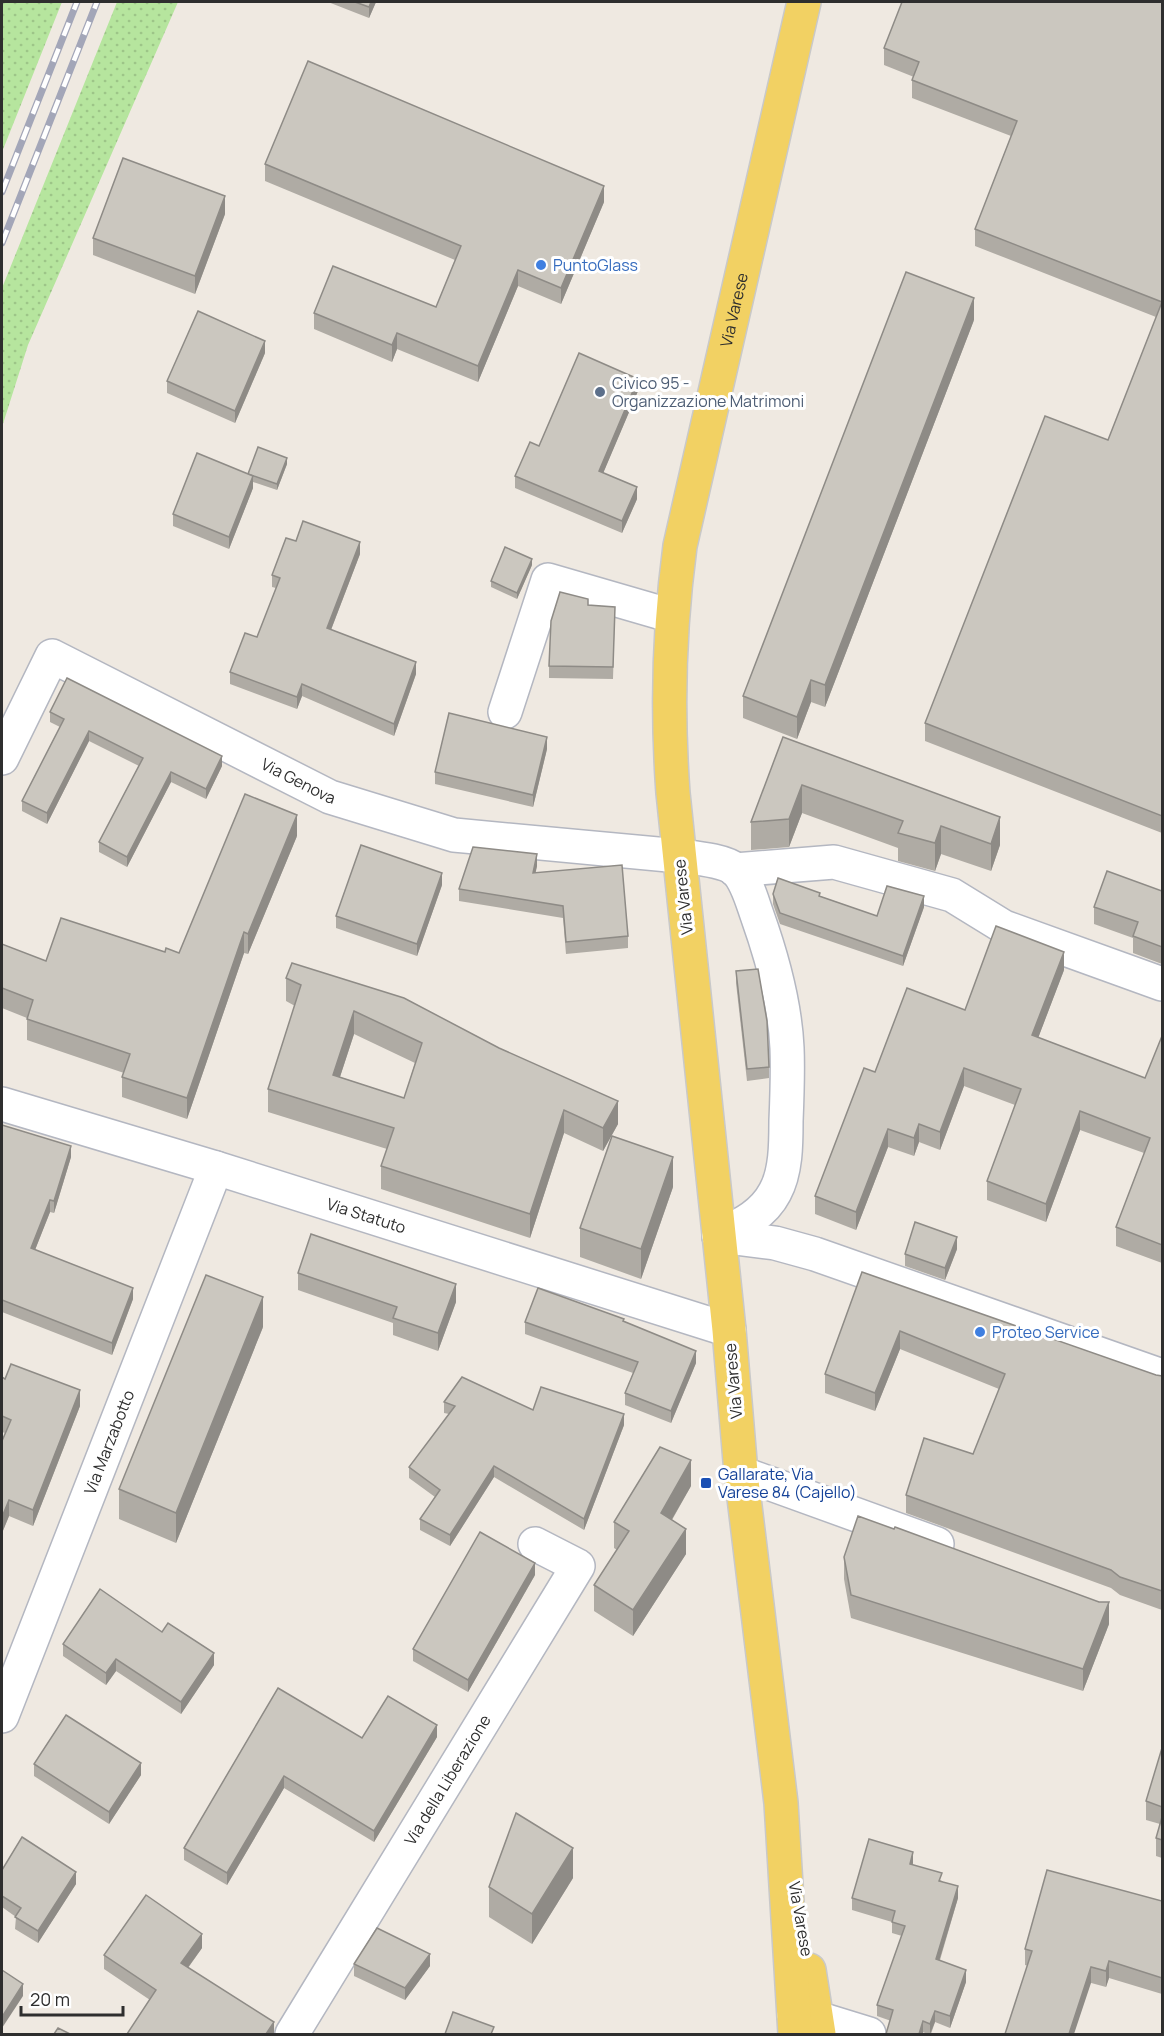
<svg xmlns="http://www.w3.org/2000/svg" width="1164" height="2036" font-family="Manrope,sans-serif">
<style>
.grass{fill:url(#grass-dots)}
.lines{fill:none;stroke-linecap:round;stroke-linejoin:round}
.minor-casing{stroke:#b4b7c1;stroke-width:36}
.major-casing{stroke:#c9c9c9;stroke-width:36}
.minor{stroke:#fff;stroke-width:33}
.major{stroke:#f2d163;stroke-width:33}
.rail-casing{stroke:#a3a6b8;stroke-width:7}
.rail{stroke:#fff;stroke-width:4.5;stroke-dasharray:14;stroke-linecap:butt}
.wall{fill:#afaba4;fill-rule:evenodd}
.shaded-wall{fill:#8e8b86}
.building{fill:#cbc7bf;stroke:#8e8b86;stroke-width:1.5;fill-rule:evenodd}
.shop-dot{fill:#3f7fe0;stroke:#fff;stroke-width:2}
.service-dot{fill:#5c6f8a;stroke:#fff;stroke-width:2}
.transit-dot{fill:#1a4fb4;stroke:#fff;stroke-width:2}
.labels{text-anchor:middle;dominant-baseline:central;stroke-width:6;stroke-linejoin:round;paint-order:stroke}
.shop-label{font-size:16px;fill:#366cbe;stroke:#fff;text-anchor:start}
.street-label{font-size:16px;fill:#2e2e2e;stroke:#fff}
.service-label{font-size:16px;fill:#4e5e75;stroke:#fff;text-anchor:start}
.transit-label{font-size:16px;fill:#164399;stroke:#fff;text-anchor:start}
</style>
<defs>
<pattern id="grass-dots" width="8" height="8" patternUnits="userSpaceOnUse" patternTransform="scale(1.5)"><rect width="8" height="8" fill="#b6e59e"/><path d="M2 2h.1M6 6h.1" fill="none" stroke="#9dc588" stroke-width="1.8" stroke-linecap="round"/></pattern>
</defs>
<rect width="100%" height="100%" fill="#efe9e1"/>
<!-- grass -->
<g class="grass">
<path d="M2,2H62L2,152Z"/>
<path d="M117,2H178L28,345L2,427V288Z"/>
</g>
<g class="lines">
<defs>
<g id="minor">
<path d="M505,712L548,580L672,616"/>
<path id="s1" d="M2,758L52,656L330,797L454,835L679,856C694,858 724,860 736,870C747,881 752,901 757,915C772,957 785,1003 787,1048C788,1072 787,1097 786,1121C786,1144 786,1172 775,1192C763,1215 741,1225 719,1236"/>
<path d="M735,870L834,862L952,895L1004,927L1162,984"/>
<path id="s2" d="M2,1104L216,1168L729,1330"/>
<path d="M719,1236L775,1243L815,1254L1162,1376"/>
<path d="M741,1473L937,1544"/>
<path id="s3" d="M2,1716L216,1168"/>
<path d="M794,2015L817,2018L869,2034"/>
<path id="s4" d="M292,2034L578,1566L535,1544"/>
</g>
<g id="major">
<path d="M809,1970L819,2034"/>
<path id="s5" d="M795,2034L781,1803L741,1473L729,1330L673,793C667,711 669,628 680,546L804,2"/>
</g>
</defs>
<!-- minor casing -->
<use href="#minor" class="minor-casing"/>
<!-- major casing -->
<use href="#major" class="major-casing"/>
<!-- minor -->
<use href="#minor" class="minor"/>
<!-- major -->
<use href="#major" class="major"/>
<defs>
<g id="rail">
<path d="M2,192L77,2"/>
<path d="M2,243L97,2"/>
</g>
</defs>
<!-- rail casing -->
<use href="#rail" class="rail-casing"/>
<!-- rail -->
<use href="#rail" class="rail"/>
</g>
<!-- wall -->
<g class="wall">
<path d="M328,2H376L369,18Z"/>
<path d="M1162,2V833L925,741V723L1108,440L1156,317L975,246V229L1011,136L912,98V80L914,77L884,65V48Z"/>
<path d="M265,164L604,202L561,304L518,286L478,382L397,349L392,362L314,329V313L436,307L455,260L265,181Z"/>
<path d="M225,214L195,294L93,255V238Z"/>
<path d="M974,320L825,707L811,702L797,739L743,718V696Z"/>
<path d="M265,353L235,423L167,393V381Z"/>
<path d="M638,391L603,473L637,499L622,533L515,488V476L539,446Z"/>
<path d="M287,464L277,490L253,482V488L229,549L173,526V514L248,474Z"/>
<path d="M296,541L360,554L331,630L416,674L394,736L302,696L297,709L230,684V672L257,637L276,588L272,587V575Z"/>
<path d="M532,565L517,599L491,587V581Z"/>
<path d="M588,605L615,607L613,679L549,678V666Z"/>
<path d="M50,712L222,766L206,799L171,782L127,867L99,852V842L139,766L89,741L47,824L22,811V801L60,727L50,722Z"/>
<path d="M783,737L1000,845L991,871L941,854L935,871L898,861V848L802,813L789,847L751,850V822Z"/>
<path d="M547,749L533,807L435,784V772Z"/>
<path d="M297,836L248,954L244,953L187,1119L122,1097V1077L124,1073L27,1040V1018L2,1008V944L46,961L165,952L179,953Z"/>
<path d="M537,866L535,873L628,936V948L566,954L563,918L459,901V889Z"/>
<path d="M442,885L417,956L336,928V916Z"/>
<path d="M1162,891V964L1133,953V938L1094,924V907Z"/>
<path d="M773,894L820,896L877,916L924,907L903,966L780,924L773,904Z"/>
<path d="M1064,970L1038,1038L1145,1078L1162,1036V1263L1116,1246V1227L1144,1153L1080,1130L1046,1222L987,1200V1181L1015,1105L964,1086L940,1150L919,1142L914,1156L888,1147L856,1230L815,1214V1196L875,1072L965,1010Z"/>
<path d="M736,971L769,1067V1078L747,1081L736,983Z"/>
<path d="M286,978L618,1124L603,1151L564,1133L530,1238L381,1189V1166L387,1149L268,1112V1089L295,1006L286,1001ZM354,1034L415,1063L404,1098L340,1077Z"/>
<path d="M2,1127L71,1157L54,1213L50,1212L35,1250L133,1299L112,1355L2,1312Z"/>
<path d="M673,1187L641,1279L580,1257V1228Z"/>
<path d="M957,1249L945,1280L905,1266V1254Z"/>
<path d="M862,1272L1156,1375L1162,1376V1610L1120,1595L1111,1588L906,1513V1495L973,1454L999,1389L900,1349L875,1411L825,1393V1374Z"/>
<path d="M298,1273L456,1302L438,1351L393,1335V1323L298,1290Z"/>
<path d="M624,1321L696,1363L671,1423L625,1405V1393L633,1373L525,1334V1322Z"/>
<path d="M263,1327L176,1543L119,1519V1489Z"/>
<path d="M2,1377L80,1406L33,1526L9,1516L2,1533V1441L5,1433L2,1432Z"/>
<path d="M444,1402L533,1410L624,1425L584,1530L494,1477L450,1546L420,1530V1519L435,1497L409,1478V1467L449,1414L444,1413Z"/>
<path d="M691,1486L672,1520L686,1554L633,1636L594,1611V1585L617,1550L614,1548V1522Z"/>
<path d="M844,1557L1109,1624L1083,1691L851,1618L844,1579Z"/>
<path d="M535,1575L468,1692L413,1661V1649Z"/>
<path d="M162,1632L214,1665L181,1714L116,1671L106,1685L63,1656V1644Z"/>
<path d="M278,1688L362,1738L437,1737L374,1842L284,1788L227,1885L184,1860V1848Z"/>
<path d="M1162,1748V1858L1156,1856V1838L1160,1824L1146,1820V1801Z"/>
<path d="M34,1764L141,1775L109,1824L34,1776Z"/>
<path d="M913,1863V1865L942,1881L958,1898L940,1960L966,1982L950,2028L935,2022L931,2034H928L877,2016V2005L902,1936L892,1933V1922L852,1910V1898Z"/>
<path d="M2,1870L76,1884L38,1943L15,1929L16,1917L2,1907Z"/>
<path d="M573,1878L532,1944L489,1917V1887Z"/>
<path d="M1162,1901V1994L1109,1978L1106,1987L1025,1965V1949Z"/>
<path d="M202,1948L188,1968L274,2034L150,2000L104,1969V1955Z"/>
<path d="M354,1964L430,1966L405,2000L354,1976Z"/>
</g>
<!-- shaded-wall -->
<g class="shaded-wall">
<path d="M371,2H376L369,18V7Z"/>
<path d="M604,186V202L561,304V288Z"/>
<path d="M225,196V214L195,294V276Z"/>
<path d="M518,270V286L478,382V366Z"/>
<path d="M974,298V320L825,707V685Z"/>
<path d="M397,333V349L392,362V345Z"/>
<path d="M265,341V353L235,423V411Z"/>
<path d="M638,379V391L599,483V471Z"/>
<path d="M287,458V464L277,490V484Z"/>
<path d="M253,476V488L229,549V537Z"/>
<path d="M637,487V499L622,533V521Z"/>
<path d="M360,542V554L327,640V628Z"/>
<path d="M532,559V565L517,599V593Z"/>
<path d="M416,662V674L394,736V724Z"/>
<path d="M811,680V702L797,739V717Z"/>
<path d="M302,684V696L297,709V697Z"/>
<path d="M89,731V741L47,824V813Z"/>
<path d="M547,737V749L533,807V795Z"/>
<path d="M222,756V766L206,799V789Z"/>
<path d="M171,772V782L127,867V857Z"/>
<path d="M802,785V813L789,847V819Z"/>
<path d="M297,815V836L248,954V934Z"/>
<path d="M1000,817V845L991,871V844Z"/>
<path d="M941,826V854L935,871V843Z"/>
<path d="M537,854V866L533,885V873Z"/>
<path d="M442,873V885L417,956V944Z"/>
<path d="M924,896V907L903,966V956Z"/>
<path d="M244,932V953L187,1119V1098Z"/>
<path d="M1064,952V970L1032,1054V1035Z"/>
<path d="M354,1011V1034L333,1098V1075Z"/>
<path d="M964,1068V1086L940,1150V1132Z"/>
<path d="M618,1101V1124L603,1151V1128Z"/>
<path d="M564,1110V1133L530,1238V1214Z"/>
<path d="M1080,1111V1130L1046,1222V1204Z"/>
<path d="M919,1124V1142L914,1156V1138Z"/>
<path d="M888,1129V1147L856,1230V1212Z"/>
<path d="M71,1146V1157L54,1213V1201Z"/>
<path d="M673,1157V1187L641,1279V1249Z"/>
<path d="M50,1200V1212L31,1260V1248Z"/>
<path d="M957,1237V1249L945,1280V1268Z"/>
<path d="M456,1284V1302L438,1351V1333Z"/>
<path d="M133,1288V1299L112,1355V1343Z"/>
<path d="M263,1297V1327L176,1543V1513Z"/>
<path d="M900,1331V1349L875,1411V1393Z"/>
<path d="M696,1351V1363L671,1423V1411Z"/>
<path d="M80,1390V1406L33,1526V1510Z"/>
<path d="M624,1414V1425L584,1530V1519Z"/>
<path d="M691,1460V1486L661,1538V1513Z"/>
<path d="M494,1466V1477L450,1546V1535Z"/>
<path d="M9,1500V1516L2,1533V1517Z"/>
<path d="M686,1529V1554L633,1636V1610Z"/>
<path d="M535,1563V1575L468,1692V1680Z"/>
<path d="M1109,1602V1624L1083,1691V1669Z"/>
<path d="M214,1653V1665L181,1714V1702Z"/>
<path d="M116,1659V1671L106,1685V1673Z"/>
<path d="M437,1725V1737L374,1842V1831Z"/>
<path d="M141,1763V1775L109,1824V1812Z"/>
<path d="M284,1776V1788L227,1885V1873Z"/>
<path d="M573,1848V1878L532,1944V1914Z"/>
<path d="M913,1852V1863L910,1876V1864Z"/>
<path d="M76,1872V1884L38,1943V1931Z"/>
<path d="M958,1886V1898L936,1971V1959Z"/>
<path d="M202,1934V1948L181,1977V1963Z"/>
<path d="M430,1954V1966L405,2000V1988Z"/>
<path d="M1109,1961V1978L1106,1987V1971Z"/>
<path d="M1091,1967V1983L1074,2034H1069Z"/>
<path d="M966,1970V1982L950,2028V2016Z"/>
<path d="M23,1984V1996L2,2028V2017Z"/>
<path d="M935,2011V2022L930,2034V2024Z"/>
<path d="M923,2021V2034H919Z"/>
<path d="M274,2022V2034H266Z"/>
</g>
<!-- building -->
<g class="building">
<path d="M355,2H371L369,7Z"/>
<path d="M902,2H1162V816L925,723L1045,416L1108,440L1162,302L975,229L1017,121L912,80L919,62L884,48Z"/>
<path d="M308,61L604,186L561,288L518,270L478,366L397,333L392,345L314,313L333,266L436,307L461,246L265,164Z"/>
<path d="M123,158L225,196L195,276L93,238Z"/>
<path d="M906,272L974,298L825,685L811,680L797,717L743,696Z"/>
<path d="M198,311L265,341L235,411L167,381Z"/>
<path d="M579,353L638,379L599,471L637,487L622,521L515,476L530,442L539,446Z"/>
<path d="M258,447L287,458L277,484L248,474Z"/>
<path d="M197,453L253,476L229,537L173,514Z"/>
<path d="M303,521L360,542L327,628L416,662L394,724L302,684L297,697L230,672L245,633L257,637L280,578L272,575L286,538L296,541Z"/>
<path d="M505,547L532,559L517,593L491,581Z"/>
<path d="M560,592L588,599V605L615,607L613,667L549,666L551,621Z"/>
<path d="M67,678L222,756L206,789L171,772L127,857L99,842L143,758L89,731L47,813L22,801L64,719L50,712Z"/>
<path d="M449,713L547,737L533,795L435,772Z"/>
<path d="M783,737L1000,817L991,844L941,826L935,843L898,833L903,821L802,785L789,819L751,822Z"/>
<path d="M245,794L297,815L248,934L244,932L187,1098L122,1077L130,1054L27,1019L33,1000L2,988V944L46,961L61,918L165,952L166,948L179,953Z"/>
<path d="M361,845L442,873L417,944L336,916Z"/>
<path d="M473,847L537,854L533,873L622,865L628,936L566,942L563,906L459,889Z"/>
<path d="M1107,871L1162,891V947L1133,936L1138,922L1094,907Z"/>
<path d="M778,878L820,893L819,896L877,916L887,886L924,896L903,956L780,913L773,894Z"/>
<path d="M996,926L1064,952L1032,1035L1145,1078L1162,1036V1245L1116,1227L1150,1138L1080,1111L1046,1204L987,1181L1021,1089L964,1068L940,1132L919,1124L914,1138L888,1129L856,1212L815,1196L864,1068L875,1072L907,988L965,1010Z"/>
<path d="M292,963L404,998L499,1048L618,1101L603,1128L564,1110L530,1214L381,1166L394,1128L268,1089L301,985L286,978ZM354,1011L422,1043L404,1098L333,1075Z"/>
<path d="M758,969L767,1021L769,1067L747,1069L736,971Z"/>
<path d="M2,1125L71,1146L54,1201L50,1200L31,1248L133,1288L112,1343L2,1300Z"/>
<path d="M612,1136L673,1157L641,1249L580,1228Z"/>
<path d="M915,1222L957,1237L945,1268L905,1254Z"/>
<path d="M311,1234L456,1284L438,1333L393,1318L397,1307L298,1273Z"/>
<path d="M862,1272L1156,1375L1162,1376V1591L1120,1577L1111,1570L906,1495L924,1438L973,1454L1005,1374L900,1331L875,1393L825,1374Z"/>
<path d="M206,1275L263,1297L176,1513L119,1489Z"/>
<path d="M538,1288L624,1319L623,1321L696,1351L671,1411L625,1393L638,1362L525,1322Z"/>
<path d="M11,1364L80,1390L33,1510L9,1500L2,1517V1441L11,1420L2,1416V1377L5,1379Z"/>
<path d="M462,1377L533,1410L541,1387L624,1414L584,1519L494,1466L450,1535L420,1519L440,1490L409,1467L455,1406L444,1402Z"/>
<path d="M660,1447L691,1460L661,1513L686,1529L633,1610L594,1585L629,1531L614,1522Z"/>
<path d="M858,1516L894,1529L895,1527L1099,1602H1109L1083,1669L851,1595L844,1557Z"/>
<path d="M480,1532L535,1563L468,1680L413,1649Z"/>
<path d="M100,1589L162,1632L168,1623L214,1653L181,1702L116,1659L106,1673L63,1644Z"/>
<path d="M278,1688L362,1738L388,1696L437,1725L374,1831L284,1776L227,1873L184,1848Z"/>
<path d="M66,1715L141,1763L109,1812L34,1764Z"/>
<path d="M1162,1748V1807L1146,1801Z"/>
<path d="M516,1813L573,1848L532,1914L489,1887Z"/>
<path d="M1162,1817V1840L1156,1838Z"/>
<path d="M22,1837L76,1872L38,1931L15,1917L21,1908L2,1896V1870Z"/>
<path d="M869,1839L913,1852L910,1864L942,1873L939,1881L958,1886L936,1959L966,1970L950,2016L935,2011L930,2024L923,2021L919,2034H886L893,2010L877,2005L905,1926L892,1922L895,1911L852,1898Z"/>
<path d="M1047,1870L1162,1901V1978L1109,1961L1106,1971L1091,1967L1069,2034H1005L1032,1951L1025,1949Z"/>
<path d="M146,1895L202,1934L181,1963L274,2022L266,2034H127L156,1990L104,1955Z"/>
<path d="M377,1928L430,1954L405,1988L354,1964Z"/>
<path d="M2,1970L23,1984L2,2017Z"/>
<path d="M453,2012L494,2027L491,2034H445Z"/>
<path d="M58,2028L70,2034H54Z"/>
</g>
<!-- markers -->
<g class="shop-dot">
<circle cx="541" cy="265" r="6"/>
<circle cx="980" cy="1332" r="6"/>
</g>
<circle class="service-dot" cx="600" cy="392" r="6"/>
<rect class="transit-dot" x="700" y="1477" width="12" height="12" rx="3"/>
<g class="labels">
<!-- shop labels -->
<g class="shop-label">
<text x="553" y="265">PuntoGlass</text>
<text x="992" y="1332">Proteo Service</text>
</g>
<!-- street labels -->
<g class="street-label">
<text stroke="none"><textPath href="#s5" startOffset="1737">Via Varese</textPath></text>
<text stroke="none"><textPath href="#s1" startOffset="390">Via Genova</textPath></text>
<text transform="translate(683 897) rotate(-96)">Via Varese</text>
<text stroke="none"><textPath href="#s2" startOffset="381">Via Statuto</textPath></text>
<text transform="translate(733 1381) rotate(-95)">Via Varese</text>
<text stroke="none"><textPath href="#s3" startOffset="294">Via Marzabotto</textPath></text>
<text stroke="none"><textPath href="#s4" startOffset="298">Via della Liberazione</textPath></text>
<text transform="translate(801 1919) rotate(80)">Via Varese</text>
</g>
<!-- service labels -->
<g class="service-label">
<text x="612" y="383">Civico 95 -<tspan x="612" dy="18">Organizzazione Matrimoni</tspan></text>
</g>
<!-- transit labels -->
<g class="transit-label">
<text x="718" y="1474">Gallarate, Via<tspan x="718" dy="18">Varese 84 (Cajello)</tspan></text>
</g>
</g>
<!-- border -->
<rect width="1164" height="2036" fill="none" stroke="#2e2e2e" stroke-width="6"/>
<!-- scale -->
<path d="M21 2006v9h102v-9" fill="none" stroke="#2e2e2e" stroke-width="3"/>
<text x="30" y="2006" font-size="18" fill="#2e2e2e" stroke="#ffffff" stroke-width="4.5" paint-order="stroke">20 m</text>
</svg>
